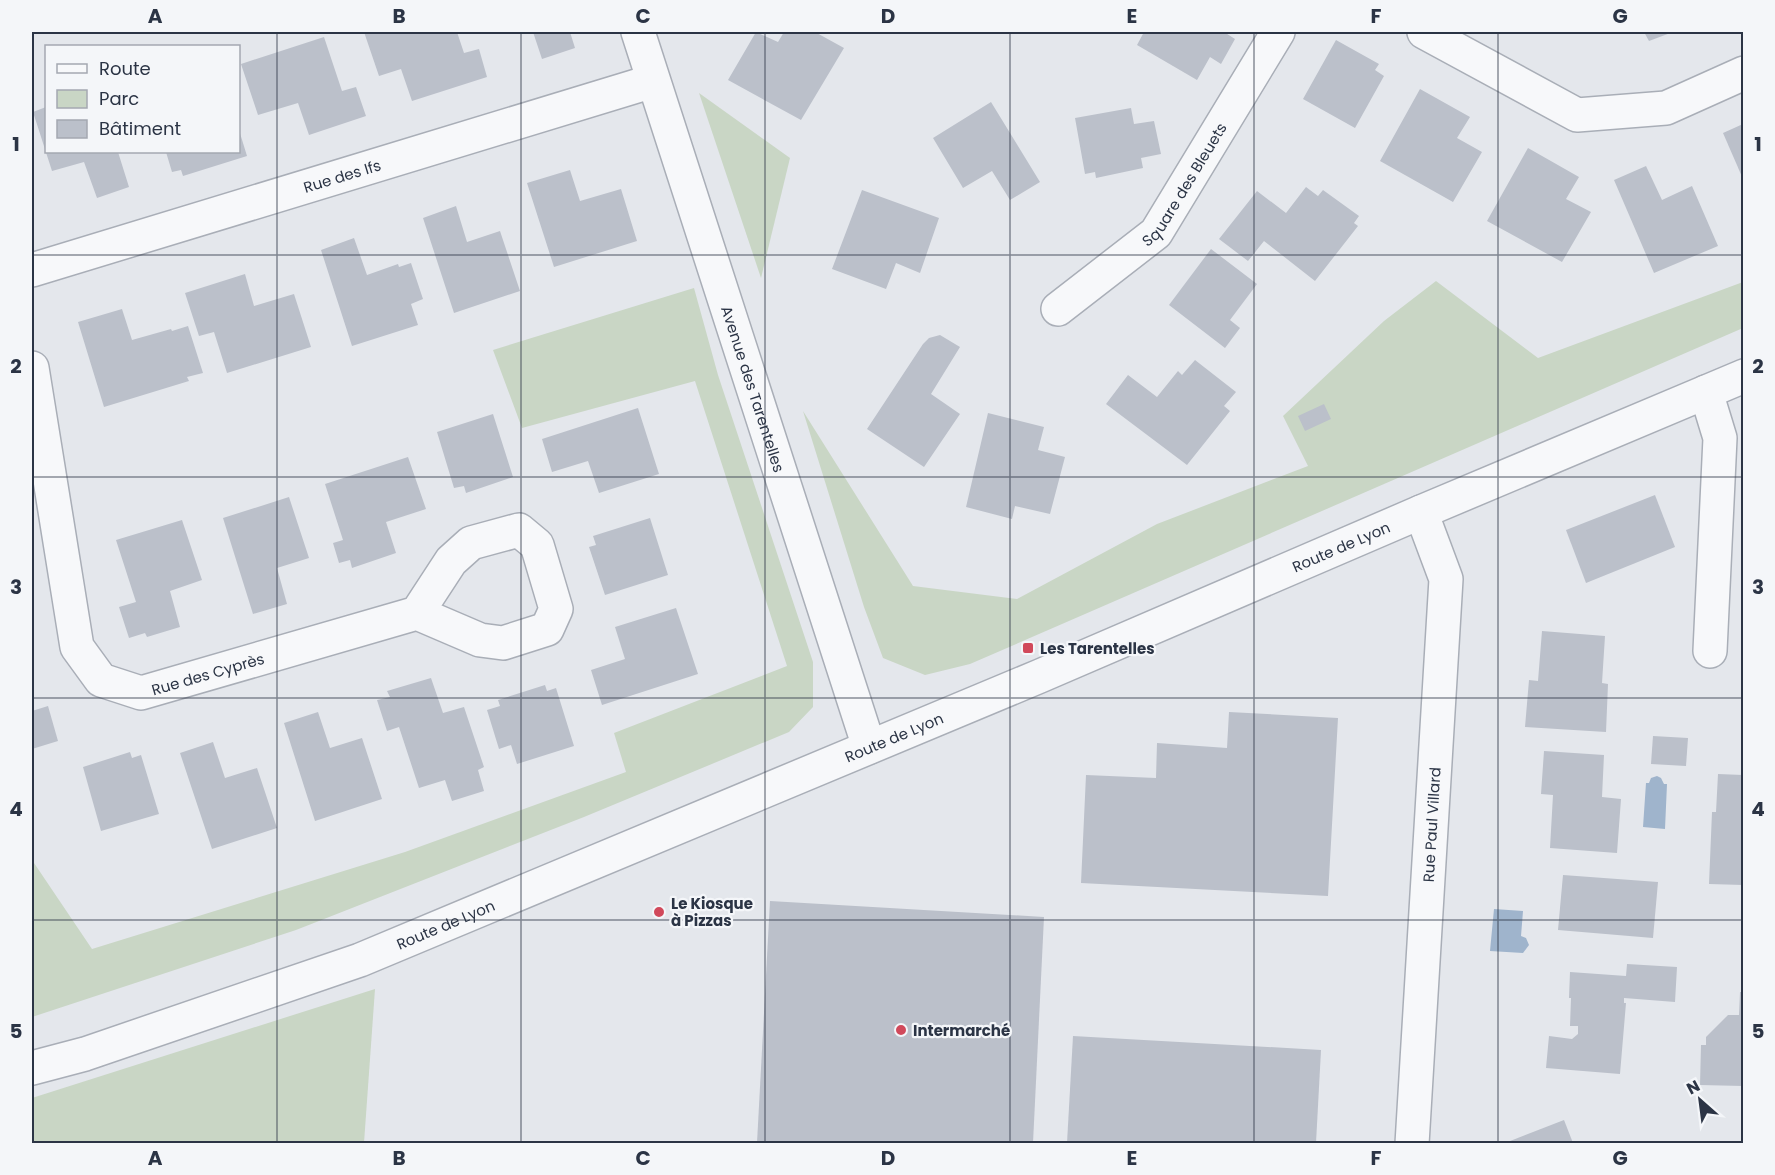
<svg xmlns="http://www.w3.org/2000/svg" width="1775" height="1175" font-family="Poppins,sans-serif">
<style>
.green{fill:#c9d6c5}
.water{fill:#9fb4cc}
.building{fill:#bbc0ca}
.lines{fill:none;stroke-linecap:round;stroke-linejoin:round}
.minor-casing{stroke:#a9aeb7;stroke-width:36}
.tertiary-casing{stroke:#a9aeb7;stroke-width:36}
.minor{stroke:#f7f8fa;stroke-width:33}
.tertiary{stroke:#f7f8fa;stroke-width:33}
.grid{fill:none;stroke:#2b3445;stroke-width:1.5;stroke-opacity:0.55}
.poi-dot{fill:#d1495b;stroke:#f4f6f9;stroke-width:2}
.labels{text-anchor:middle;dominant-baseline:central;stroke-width:4.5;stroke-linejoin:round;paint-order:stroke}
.street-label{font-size:15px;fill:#2b3445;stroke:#f4f6f9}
.poi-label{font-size:15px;font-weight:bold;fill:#2b3445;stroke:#f4f6f9;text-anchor:start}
.neatline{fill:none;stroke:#2b3445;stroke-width:2}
.grid-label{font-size:20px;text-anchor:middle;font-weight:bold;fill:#2b3445}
</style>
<rect width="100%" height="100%" fill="#e4e7ec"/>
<!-- green -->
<g class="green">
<path d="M699,93L790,158L761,278Z"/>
<path d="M1436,281L1538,358L1743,282V328L970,664L925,675L883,658L864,607L803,411L913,586L1017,599L1157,524L1308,466L1283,416L1384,321Z"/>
<path d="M694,288L718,375L813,662V707L789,732L584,817L296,930L32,1017V860L92,949L405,852L626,772L614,733L787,666L695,381L522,428L493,350Z"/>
<path d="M375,989L364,1143H32V1098Z"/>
</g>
<!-- water -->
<g class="water">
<path d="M1657,776L1661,778L1664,784H1667L1665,829L1643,827L1646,783H1649L1651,778Z"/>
<path d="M1494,909L1523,911L1521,936L1526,938L1529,945L1523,953L1490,951Z"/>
</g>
<!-- building -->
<g class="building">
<path d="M364,32H457L464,53L479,49L487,77L412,101L401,69L379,76Z"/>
<path d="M533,32H570L575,48L542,59Z"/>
<path d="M756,32L778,42L784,32H815L844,48L801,120L728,80Z"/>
<path d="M1144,32H1224L1235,39L1221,64L1210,57L1197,80L1137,45Z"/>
<path d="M1644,32H1673L1649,41Z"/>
<path d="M324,37L342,91L356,87L366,116L309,135L298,103L258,115L241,64Z"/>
<path d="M1336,40L1379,64L1375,70L1384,76L1355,128L1303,99Z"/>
<path d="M1420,89L1470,117L1457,138L1482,152L1453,202L1380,161Z"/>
<path d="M991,102L1040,182L1010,200L992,171L963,188L933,138Z"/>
<path d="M46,107V152H118L129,187L97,198L84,162L52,171L33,112Z"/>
<path d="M1131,108L1134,124L1154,121L1161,154L1141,158L1143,168L1096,178L1095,172L1085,174L1075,118Z"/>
<path d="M1743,124V179L1723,133Z"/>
<path d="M239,130L247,156L183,176L181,170L172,172L166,152H238Z"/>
<path d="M1528,148L1579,177L1566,199L1591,212L1562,262L1487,221Z"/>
<path d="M1646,166L1662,200L1692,186L1718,246L1654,273L1614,180Z"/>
<path d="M570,170L580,201L621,189L637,241L554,267L527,183Z"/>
<path d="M1306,187L1318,196L1323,190L1359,216L1354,223L1358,226L1315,281L1264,241L1248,261L1219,239L1257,191L1286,213Z"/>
<path d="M862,190L939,218L920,273L896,263L886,289L832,269Z"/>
<path d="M456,206L467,242L500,231L520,291L454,313L423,218Z"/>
<path d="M354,238L367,275L398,264L399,267L411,263L423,299L411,304L418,325L352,346L321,250Z"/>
<path d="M1211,249L1257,284L1230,320L1240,328L1225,348L1169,305Z"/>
<path d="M245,274L254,306L294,294L311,347L227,373L214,332L199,336L185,293Z"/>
<path d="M122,309L132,340L171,329L172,331L188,326L203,373L187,377L189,381L104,407L78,322Z"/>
<path d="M940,335L960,347L931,394L960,414L924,467L867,429L923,344L929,338Z"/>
<path d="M1195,360L1236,392L1224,406L1230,411L1187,465L1106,404L1128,375L1157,397L1178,371L1182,375Z"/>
<path d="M1324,404L1331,419L1305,431L1298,416Z"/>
<path d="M638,408L659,474L599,493L588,461L552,472L542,439Z"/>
<path d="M988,413L1044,427L1038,450L1065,457L1050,514L1015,506L1012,519L966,507Z"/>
<path d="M493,414L513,477L466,493L464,486L454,488L437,432Z"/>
<path d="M408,457L426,509L386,522L396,553L352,568L350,560L339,563L333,543L343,540L325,484Z"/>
<path d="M1655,495L1675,547L1586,583L1566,530Z"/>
<path d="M289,497L309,558L277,568L287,604L253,614L223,518Z"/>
<path d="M650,518L668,575L605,595L589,547L596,545L593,536Z"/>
<path d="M182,520L202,580L170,591L180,627L147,637L145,633L129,638L119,607L136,602L116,540Z"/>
<path d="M676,608L698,674L602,705L591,670L625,659L615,627Z"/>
<path d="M1542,631L1605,636L1602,683L1608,684L1606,732L1525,727L1529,680L1538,681Z"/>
<path d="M431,678L443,713L464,707L484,767L478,770L484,791L452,801L445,780L419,788L399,727L387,731L377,700L390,697L387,691Z"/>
<path d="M545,685L547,691L556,688L574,746L517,764L511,745L499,749L487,710L500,706L498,700Z"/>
<path d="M48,706L58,741L32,749V711Z"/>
<path d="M318,712L330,748L362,738L382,799L315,821L284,723Z"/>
<path d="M1229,712L1338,718L1328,896L1081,883L1086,775L1156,778L1157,743L1227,748Z"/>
<path d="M1653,736L1688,738L1686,766L1651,764Z"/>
<path d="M213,742L225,778L257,768L277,828L212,849L180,753Z"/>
<path d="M1544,751L1604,755L1602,797L1621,799L1617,853L1550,848L1553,795L1541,794Z"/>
<path d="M130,752L132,758L141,755L159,814L101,831L83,767Z"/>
<path d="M1718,774L1743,775V885L1709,884L1712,812H1716Z"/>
<path d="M1563,875L1658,882L1653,938L1558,930Z"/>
<path d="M770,901L1044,917L1033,1143H757Z"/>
<path d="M1627,964L1677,967L1675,1002L1624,998V1003H1626L1620,1074L1546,1068L1549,1036L1572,1039L1578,1034V1026H1570L1571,998H1569L1570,972L1626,976Z"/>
<path d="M1740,992H1743V1086L1700,1085L1701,1045H1706V1037L1728,1015H1739Z"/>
<path d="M1073,1036L1321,1050L1316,1143H1067Z"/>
<path d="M1564,1120L1573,1143H1505Z"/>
</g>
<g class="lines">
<defs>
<g id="minor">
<path id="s1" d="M638,32L869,747"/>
<path d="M1424,32L1577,115L1666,108L1744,73"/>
<path id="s2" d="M32,270L653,81"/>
<path id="s3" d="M1058,309L1156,233L1278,32"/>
<path id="s4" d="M32,368L77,647L101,680L141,693L417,613L480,640L503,643L547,629L556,609L537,545L519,530L471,543L451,561L417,613"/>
<path d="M1706,392L1720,438L1710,651"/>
<path id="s5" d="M1412,1144L1446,579L1421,512"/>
</g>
<g id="tertiary">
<path id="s6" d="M32,1068L85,1054L360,960L1040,676L1421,512L1744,376"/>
</g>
</defs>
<!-- minor casing -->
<use href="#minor" class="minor-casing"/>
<!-- tertiary casing -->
<use href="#tertiary" class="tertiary-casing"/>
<!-- minor -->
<use href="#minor" class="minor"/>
<!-- tertiary -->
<use href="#tertiary" class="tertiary"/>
</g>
<!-- grid -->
<path class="grid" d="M277,32V1144M521,32V1144M765,32V1144M1010,32V1144M1254,32V1144M1498,32V1144M32,255H1744M32,477H1744M32,698H1744M32,920H1744"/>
<!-- markers -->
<g class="poi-dot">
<rect x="1022" y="642" width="12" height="12" rx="3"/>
<circle cx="659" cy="912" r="6"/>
<circle cx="901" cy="1030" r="6"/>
</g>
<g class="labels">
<!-- street labels -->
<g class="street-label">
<text stroke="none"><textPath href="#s2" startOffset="324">Rue des Ifs</textPath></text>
<text stroke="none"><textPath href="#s3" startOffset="180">Square des Bleuets</textPath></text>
<text stroke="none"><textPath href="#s1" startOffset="375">Avenue des Tarentelles</textPath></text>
<text stroke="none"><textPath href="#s6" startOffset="1410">Route de Lyon</textPath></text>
<text stroke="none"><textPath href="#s4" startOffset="435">Rue des Cyprès</textPath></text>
<text stroke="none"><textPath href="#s6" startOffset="924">Route de Lyon</textPath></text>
<text stroke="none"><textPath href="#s5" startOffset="320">Rue Paul Villard</textPath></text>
<text stroke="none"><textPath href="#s6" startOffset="438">Route de Lyon</textPath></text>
</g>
<!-- poi labels -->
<g class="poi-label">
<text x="1040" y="648">Les Tarentelles</text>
<text x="671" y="903">Le Kiosque<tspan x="671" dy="17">à Pizzas</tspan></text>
<text x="913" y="1030">Intermarché</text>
</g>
</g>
<!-- border -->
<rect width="1775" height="1175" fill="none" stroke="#f4f6f9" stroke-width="66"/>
<!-- legend -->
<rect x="45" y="45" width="195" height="108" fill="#f4f6f9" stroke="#a4a8b1" stroke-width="1.5"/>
<rect x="57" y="64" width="30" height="9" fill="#f7f8fa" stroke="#a4a8b1" stroke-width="1.5"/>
<text x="99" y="75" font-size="18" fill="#2b3445">Route</text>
<rect x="57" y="90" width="30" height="18" fill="#c9d6c5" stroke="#a4a8b1" stroke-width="1.5"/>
<text x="99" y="105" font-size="18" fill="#2b3445">Parc</text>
<rect x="57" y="120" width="30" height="18" fill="#bbc0ca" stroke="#a4a8b1" stroke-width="1.5"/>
<text x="99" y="135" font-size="18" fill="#2b3445">Bâtiment</text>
<!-- north arrow -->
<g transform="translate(1700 1100) rotate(332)" stroke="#f4f6f9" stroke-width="4.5" paint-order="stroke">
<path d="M0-4.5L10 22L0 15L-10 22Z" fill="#2b3445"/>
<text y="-9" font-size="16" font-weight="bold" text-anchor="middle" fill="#2b3445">N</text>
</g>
<rect x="33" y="33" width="1709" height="1109" class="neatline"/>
<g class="grid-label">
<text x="155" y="23">A</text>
<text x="399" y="23">B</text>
<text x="643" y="23">C</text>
<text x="888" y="23">D</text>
<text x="1132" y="23">E</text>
<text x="1376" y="23">F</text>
<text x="1620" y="23">G</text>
<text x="16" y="151">1</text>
<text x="1758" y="151">1</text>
<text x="16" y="373">2</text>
<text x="1758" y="373">2</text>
<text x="16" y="594">3</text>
<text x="1758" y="594">3</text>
<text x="16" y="816">4</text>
<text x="1758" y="816">4</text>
<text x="16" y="1038">5</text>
<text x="1758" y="1038">5</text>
<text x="155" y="1165">A</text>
<text x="399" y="1165">B</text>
<text x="643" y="1165">C</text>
<text x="888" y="1165">D</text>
<text x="1132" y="1165">E</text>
<text x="1376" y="1165">F</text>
<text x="1620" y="1165">G</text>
</g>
</svg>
